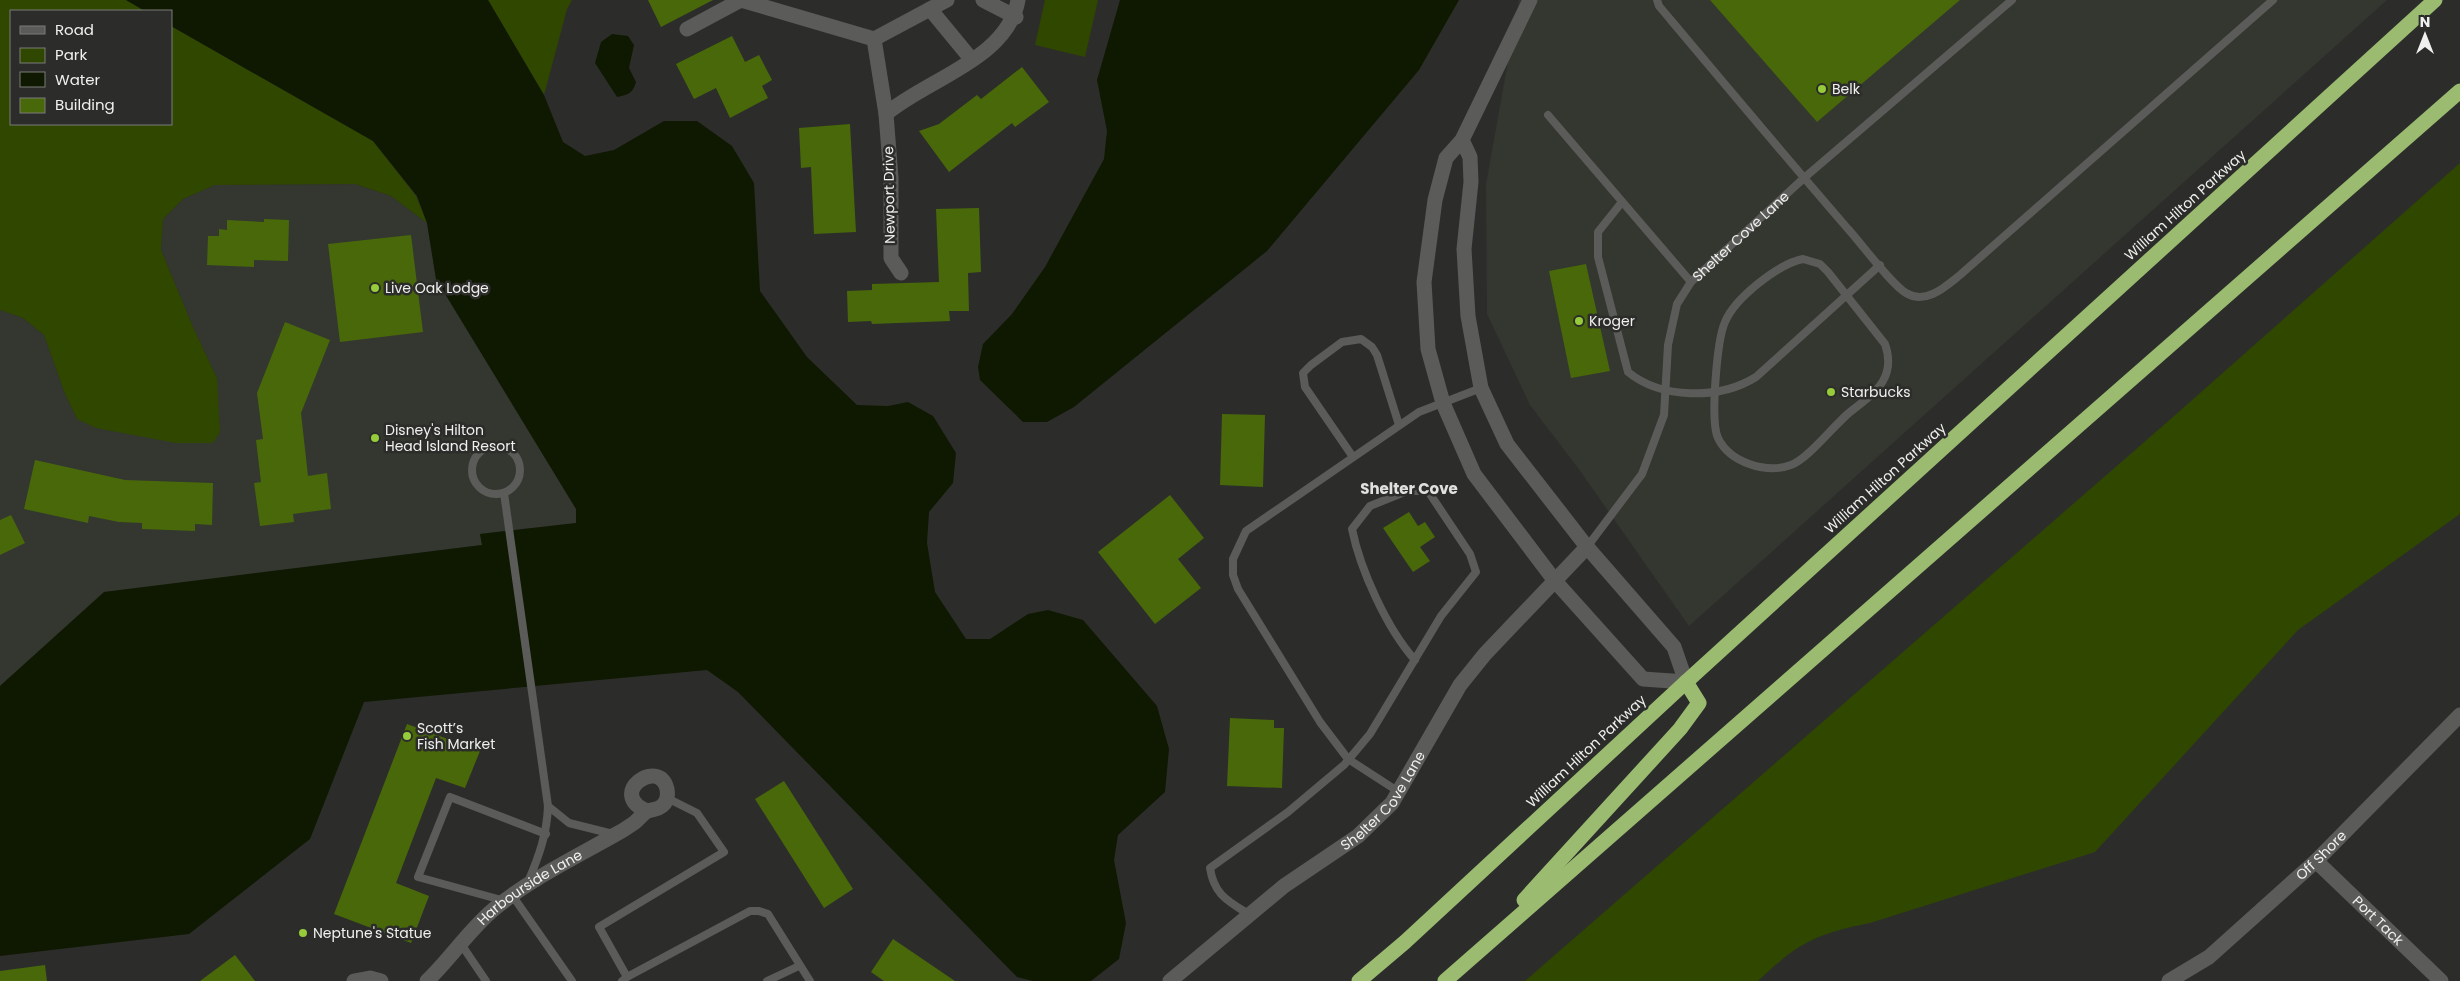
<svg xmlns="http://www.w3.org/2000/svg" width="2460" height="981" font-family="Poppins,sans-serif">
<style>
.built{fill:#33372f}
.green{fill:#304700}
.water{fill:#0f1901}
.building{fill:#48680a}
.lines{fill:none;stroke-linecap:round;stroke-linejoin:round}
.lane{stroke:#5b5c59;stroke-width:8}
.street{stroke:#5b5c59;stroke-width:15}
.highway{stroke:#9abb70;stroke-width:15}
.poi-dot{fill:#96cc3a;stroke:#2c2d2a;stroke-width:2}
.labels{text-anchor:middle;dominant-baseline:central;stroke-width:5;stroke-linejoin:round;paint-order:stroke}
.poi-label{font-size:14px;fill:#f0f1ef;stroke:#2c2d2a;text-anchor:start}
.street-label{font-size:14px;fill:#f0f1ef;stroke:#2c2d2a}
.neighbourhood-label{font-size:15px;font-weight:bold;fill:#e1e2df;stroke:#2c2d2a}
</style>
<rect width="100%" height="100%" fill="#2c2d2a"/>
<!-- built -->
<g class="built">
<path d="M1519,0H2387L1689,626L1578,468L1530,405L1487,314L1486,184Z"/>
<path d="M355,184L391,196L427,223L436,279L576,509V523L480,534L482,545L105,592L0,686V310L23,318L44,335L65,394L77,419L217,378L193,327L161,250L163,219L183,199L215,185Z"/>
</g>
<!-- green -->
<g class="green">
<path d="M0,0H126L145,11H11V124H171V26L373,141L416,196L427,223L391,196L355,184L215,185L183,199L163,219L161,250L193,327L217,378L220,432L213,443H176L96,428L77,419L65,394L44,335L23,318L0,310Z"/>
<path d="M488,0H572L567,9L544,95Z"/>
<path d="M1045,0H1098L1085,57L1035,45Z"/>
<path d="M2460,163V514L2298,630L2095,852L1870,923C1815,934 1798,943 1758,981H1525L2165,424Z"/>
</g>
<!-- water -->
<g class="water">
<path d="M126,0H488L544,95L563,142L585,156L614,150L664,121H697L732,146L754,183L760,291L807,357L857,405L888,406L908,402L933,416L956,453L953,483L929,512L927,543L935,592L966,639H990L1028,614L1048,610L1083,620L1157,706L1169,749L1165,792L1118,835L1114,860L1126,923L1119,959L1091,981H1033L1017,977L738,692L707,670L364,702L310,839L189,934L0,956V686L104,592L482,545L480,534L576,523V509L436,279L427,223L417,196L373,141L171,26V11H145Z"/>
<path d="M1120,0H1459L1419,70L1267,251L1074,407L1047,422H1023L980,380L978,367L983,344L1012,314L1045,267L1104,159L1107,131L1097,80Z"/>
<path d="M612,34L628,36L634,45L629,68L636,82C633,93 628,95 617,97L595,63L601,42Z"/>
</g>
<!-- building -->
<g class="building">
<path d="M648,0H713L661,27Z"/>
<path d="M1710,0H1960L1817,122Z"/>
<path d="M732,36L745,62L759,55L772,80L762,86L768,98L730,118L716,88L694,99L676,64Z"/>
<path d="M1022,67L1049,102L1015,127L1012,123L949,172L919,131L939,124L977,95L981,99Z"/>
<path d="M850,124L856,232L814,234L811,167L801,168L799,128Z"/>
<path d="M979,208L981,272L968,273L969,311H949L950,321L872,324L871,321L848,322L847,291L872,290V284L939,282L936,209Z"/>
<path d="M264,219L289,220L288,261L254,260V267L207,265L208,236H219V229L227,230V220L264,222Z"/>
<path d="M411,235L423,332L340,342L328,244Z"/>
<path d="M1586,264L1610,371L1571,378L1549,271Z"/>
<path d="M285,322L330,340L301,413L308,476L327,473L331,509L293,514L294,522L260,526L254,483L261,482L256,440L263,439L257,393Z"/>
<path d="M1222,414L1265,415L1263,487L1220,485Z"/>
<path d="M35,460L125,480L213,483L212,525L195,524V531L142,529V523L119,522L89,516L88,523L24,509Z"/>
<path d="M1170,495L1204,538L1178,559L1201,588L1155,624L1098,552Z"/>
<path d="M1409,512L1418,526L1425,522L1435,537L1420,547L1430,561L1413,572L1383,528Z"/>
<path d="M11,515L25,543L0,555V520Z"/>
<path d="M1230,718L1274,720V728H1284L1282,788L1227,786Z"/>
<path d="M407,724L480,751L465,788L436,778L396,883L429,896L411,943L334,914Z"/>
<path d="M784,781L853,889L824,908L755,799Z"/>
<path d="M893,939L955,981H884L871,972Z"/>
<path d="M235,955L255,981H200Z"/>
<path d="M45,965L47,981H0V971Z"/>
</g>
<g class="lines">
<!-- lane -->
<g class="lane">
<path d="M1657,0L1659,6C1722,81 1784,155 1848,229C1861,243 1891,284 1906,293C1926,305 1945,287 1960,275L2273,0"/>
<path d="M1548,115L1691,282"/>
<path d="M1622,202L1598,232V257L1628,372C1661,399 1719,400 1756,377L1880,265"/>
<path d="M1803,259L1820,264L1828,272L1885,344C1897,379 1874,393 1850,412C1834,425 1808,459 1791,465C1767,474 1730,463 1718,438C1710,421 1717,340 1725,322C1735,298 1778,264 1803,259Z"/>
<circle cx="496" cy="470" r="24"/>
<path d="M1353,457L1305,387L1303,373L1311,365L1342,342L1361,339L1372,347L1377,355L1399,425"/>
<path d="M504,493L548,806C547,834 539,856 528,882"/>
<path id="s1" d="M1587,547L1642,474L1664,415L1668,345L1677,304L1691,282L1804,178L2012,0"/>
<path d="M1399,792L1348,759L1320,722L1238,589L1233,575V559L1246,531L1419,412L1481,388"/>
<path d="M548,806L569,823L613,834"/>
<path d="M512,895L572,981"/>
<path d="M505,901L418,877L450,797L546,834"/>
<path d="M1250,915C1228,901 1214,895 1210,868L1288,812L1344,765L1370,734L1441,616L1476,572L1470,554L1428,491H1407L1370,506L1352,529C1360,569 1387,629 1415,660"/>
<path d="M461,944L486,981"/>
<path d="M627,977L750,911H759L768,914L810,981"/>
<path d="M622,981L627,977L599,927L724,852L697,813L667,798"/>
<path d="M767,981L799,966"/>
</g>
<!-- street -->
<g class="street">
<path d="M983,0L1016,17"/>
<path d="M930,9L972,60"/>
<path d="M687,29L741,0L874,39L886,114"/>
<path d="M874,39L947,0"/>
<path d="M1462,140L1470,157L1471,182L1464,249L1468,316L1481,388L1507,444L1587,547L1674,647L1686,682L1643,679L1555,581L1474,474L1443,403L1428,349L1424,282L1435,200L1446,158L1462,140L1530,0"/>
<path d="M901,273L891,258V178L886,114C927,79 1008,59 1018,0"/>
<path id="s2" d="M2316,861L2441,981"/>
<path d="M354,981L370,978L381,981"/>
<path id="s3" d="M427,981C451,958 469,930 494,909C529,880 572,859 611,837C619,833 627,828 634,823C638,820 643,813 648,811C654,809 657,810 662,806C667,802 668,795 667,789C659,756 606,794 647,811"/>
<path id="s4" d="M1170,981L1284,886L1358,836L1392,803L1460,685L1485,654L1587,547"/>
<path id="s5" d="M2169,981L2209,957L2316,861L2460,715"/>
</g>
<!-- highway -->
<g class="highway">
<path d="M1524,900L1680,729L1699,703L1686,682"/>
<path d="M1359,981L1405,942L1686,682L2435,0"/>
<path d="M1445,981L2460,91"/>
</g>
</g>
<!-- markers -->
<g class="poi-dot">
<circle cx="1822" cy="89" r="5"/>
<circle cx="375" cy="288" r="5"/>
<circle cx="1579" cy="321" r="5"/>
<circle cx="1831" cy="392" r="5"/>
<circle cx="375" cy="438" r="5"/>
<circle cx="407" cy="736" r="5"/>
<circle cx="303" cy="933" r="5"/>
</g>
<g class="labels">
<!-- poi labels -->
<g class="poi-label">
<text x="1832" y="89">Belk</text>
<text x="385" y="288">Live Oak Lodge</text>
<text x="1589" y="321">Kroger</text>
<text x="1841" y="392">Starbucks</text>
<text x="385" y="430">Disney's Hilton<tspan x="385" dy="16">Head Island Resort</tspan></text>
<text x="417" y="728">Scott’s<tspan x="417" dy="16">Fish Market</tspan></text>
<text x="313" y="933">Neptune's Statue</text>
</g>
<!-- street labels -->
<g class="street-label">
<text transform="translate(889 195) rotate(-91)">Newport Drive</text>
<text transform="translate(2185 205) rotate(-42)">William Hilton Parkway</text>
<text stroke="none"><textPath href="#s1" startOffset="360">Shelter Cove Lane</textPath></text>
<text transform="translate(1885 478) rotate(-42)">William Hilton Parkway</text>
<text transform="translate(1586 751) rotate(-43)">William Hilton Parkway</text>
<text stroke="none"><textPath href="#s4" startOffset="281">Shelter Cove Lane</textPath></text>
<text stroke="none"><textPath href="#s5" startOffset="198">Off Shore</textPath></text>
<text stroke="none"><textPath href="#s3" startOffset="140">Harbourside Lane</textPath></text>
<text stroke="none"><textPath href="#s2" startOffset="86">Port Tack</textPath></text>
</g>
<!-- neighbourhood labels -->
<g class="neighbourhood-label">
<text x="1409" y="488">Shelter Cove</text>
</g>
</g>
<!-- legend -->
<rect x="10" y="10" width="162" height="115" fill="#2c2d2a" stroke="#7a7b79"/>
<rect x="20" y="26" width="25" height="8" fill="#5b5c59" stroke="#7a7b79"/>
<text x="55" y="35" font-size="15" fill="#f0f1ef">Road</text>
<rect x="20" y="48" width="25" height="15" fill="#304700" stroke="#7a7b79"/>
<text x="55" y="60" font-size="15" fill="#f0f1ef">Park</text>
<rect x="20" y="72" width="25" height="15" fill="#0f1901" stroke="#7a7b79"/>
<text x="55" y="85" font-size="15" fill="#f0f1ef">Water</text>
<rect x="20" y="98" width="25" height="15" fill="#48680a" stroke="#7a7b79"/>
<text x="55" y="110" font-size="15" fill="#f0f1ef">Building</text>
<!-- north arrow -->
<g transform="translate(2425 35)" stroke="#2c2d2a" stroke-width="4" paint-order="stroke">
<path d="M0-4L9 19L0 12L-9 19Z" fill="#f0f1ef"/>
<text y="-8" font-size="14" font-weight="bold" text-anchor="middle" fill="#f0f1ef">N</text>
</g>
</svg>
